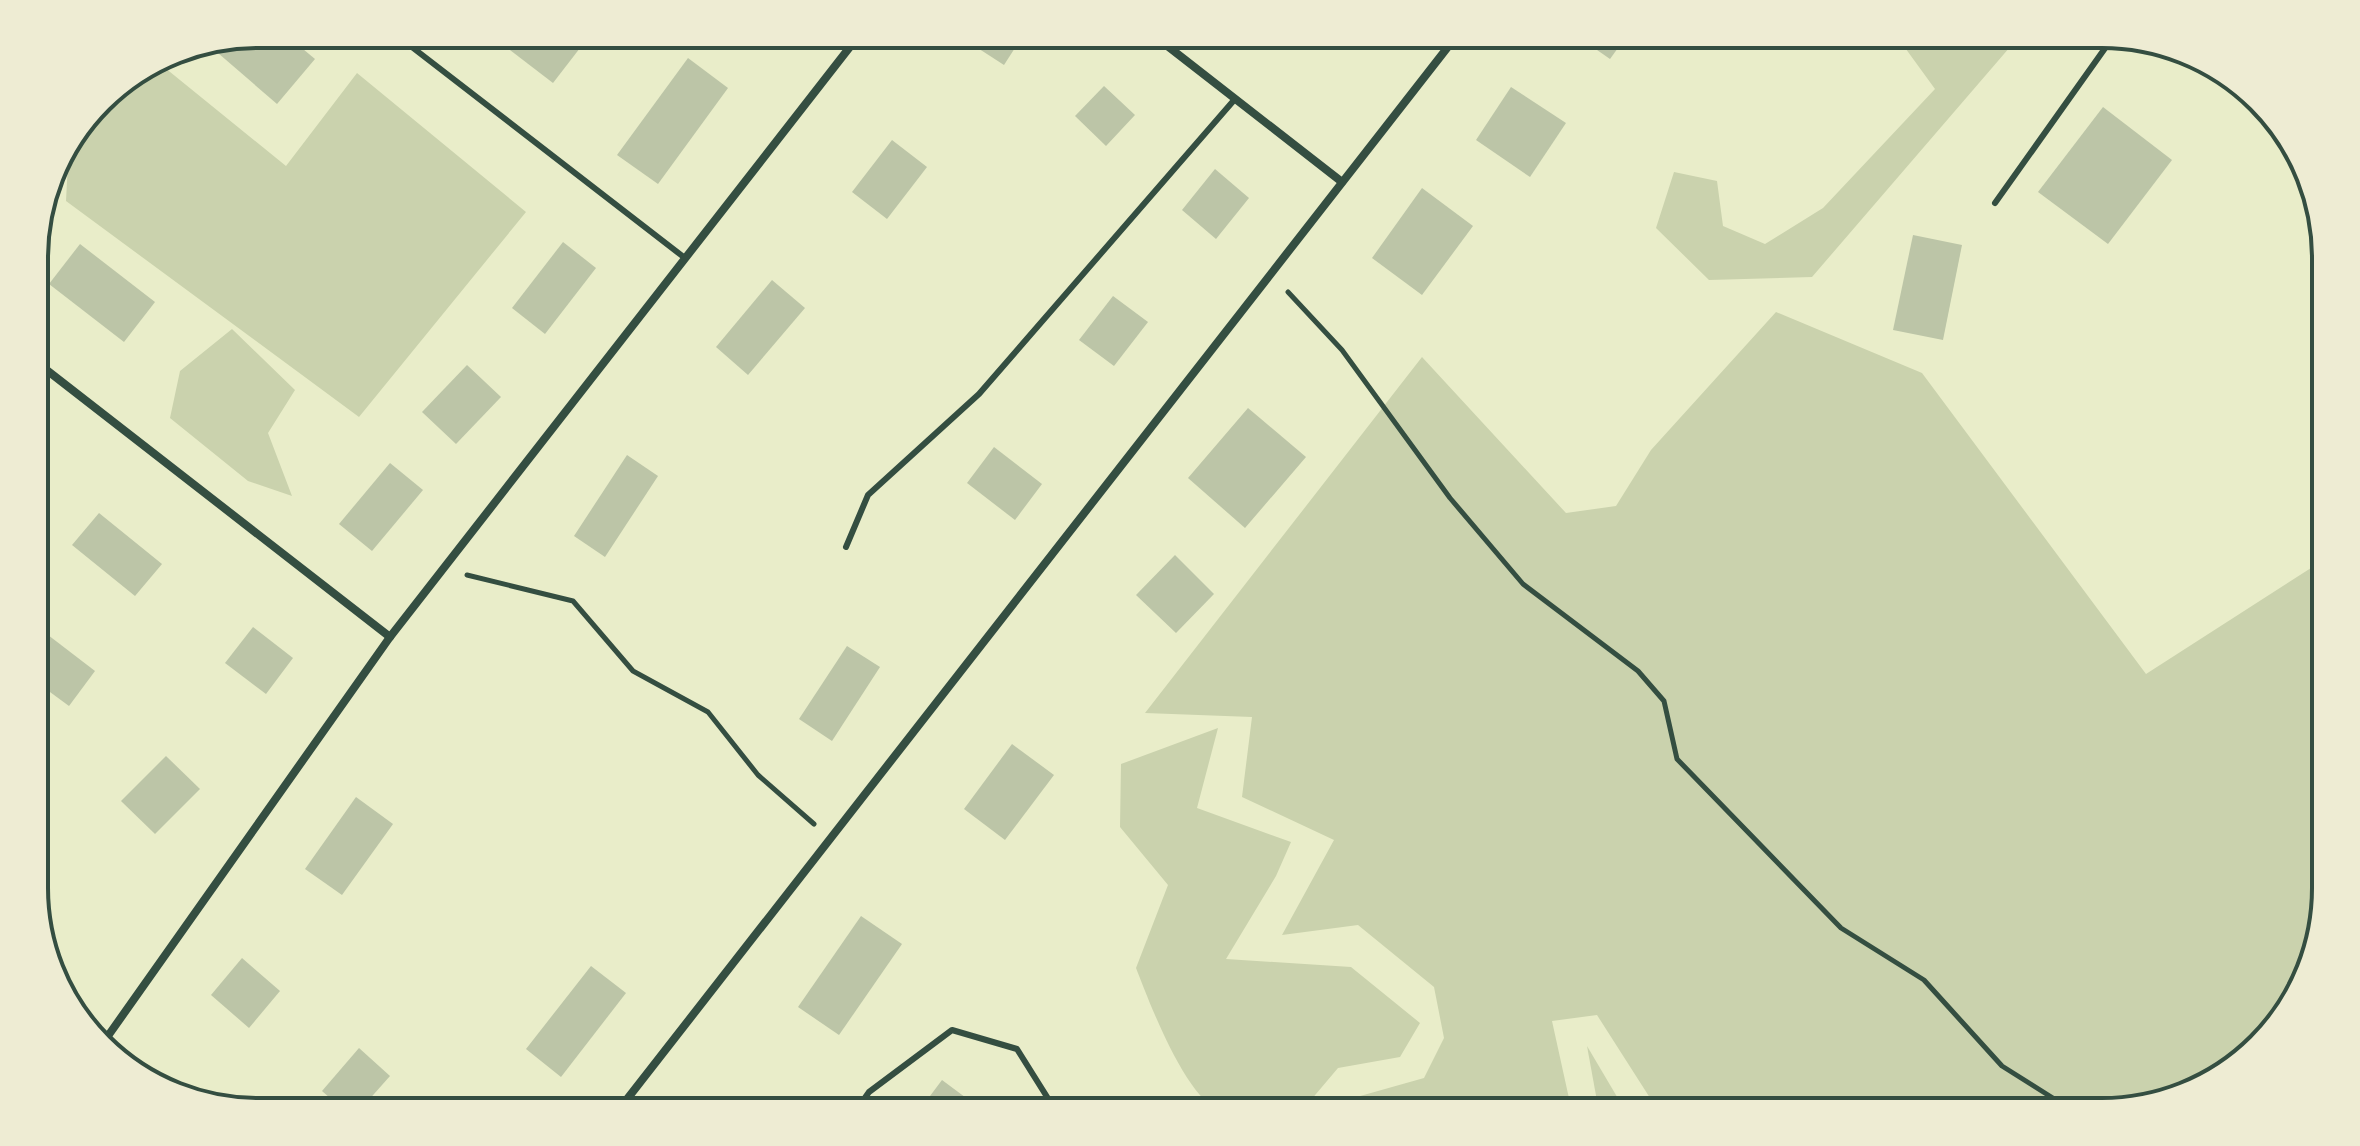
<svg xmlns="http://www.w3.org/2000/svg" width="2360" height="1146" font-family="'Fira Sans Condensed',sans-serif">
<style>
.green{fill:#cad2ad}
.building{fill:#bcc5a7}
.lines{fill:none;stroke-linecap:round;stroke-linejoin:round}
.path{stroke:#344e41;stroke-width:5}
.service{stroke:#344e41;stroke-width:6}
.minor{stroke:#344e41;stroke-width:8}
.rim{fill:none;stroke:#344e41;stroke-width:4}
</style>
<rect width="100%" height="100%" fill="#e9edc9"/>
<!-- green -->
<g class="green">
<path d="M1895,34H2012L2010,47L1812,277L1709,280L1656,228L1674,172L1717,181L1723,226L1765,244L1823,208L1935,89Z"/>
<path d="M163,57L159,63L286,166L357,73L526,212L359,417L66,201L69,143L110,90Z"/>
<path d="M1776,312L1922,373L2146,674L2325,559L2326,888L2303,987L2226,1074L2116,1112H1659L1597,1015L1552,1021L1572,1112H1353L1346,1100L1424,1078L1444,1038L1434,987L1358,925L1282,935L1334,840L1242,797L1252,717L1145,713L1422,357L1566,513L1616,506L1651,450Z"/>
<path d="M232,329L295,390L268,433L292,496L248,481L170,418L180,371Z"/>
<path d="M1218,728L1197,808L1291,842L1276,876L1226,959L1351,967L1420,1023L1400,1057L1338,1068L1305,1107L1310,1112C1288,1112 1243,1116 1224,1112C1187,1104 1149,1001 1136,968L1168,885L1120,827L1121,764Z"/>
<path d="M1587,1046L1626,1112H1599Z"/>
</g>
<!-- building -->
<g class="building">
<path d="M258,34H285L315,59L277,104L211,47L215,43Z"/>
<path d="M489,34H561L580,48L553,83Z"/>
<path d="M956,34H1024L1004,65Z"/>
<path d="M1574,34H1628L1610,59Z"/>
<path d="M688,58L728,88L658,184L617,155Z"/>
<path d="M1104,86L1135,115L1106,146L1075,116Z"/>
<path d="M1511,87L1566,123L1530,177L1476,140Z"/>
<path d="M2103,107L2172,160L2108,244L2038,192Z"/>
<path d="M892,140L927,167L887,219L852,192Z"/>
<path d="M1215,169L1249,198L1216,239L1182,210Z"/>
<path d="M1422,188L1473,226L1422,295L1372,258Z"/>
<path d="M1913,235L1962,245L1943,340L1893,330Z"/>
<path d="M563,242L596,268L545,334L512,308Z"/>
<path d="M80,244L155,302L124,342L49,284Z"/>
<path d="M772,280L805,308L748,375L716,347Z"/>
<path d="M1113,296L1148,322L1114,366L1079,340Z"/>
<path d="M467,365L501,397L456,444L422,412Z"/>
<path d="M1248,408L1306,457L1245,528L1188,478Z"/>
<path d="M994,447L1042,484L1015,520L967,483Z"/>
<path d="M627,455L658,476L605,557L574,536Z"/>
<path d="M390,463L423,490L372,551L339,524Z"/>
<path d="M99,513L162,564L135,596L72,545Z"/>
<path d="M1175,555L1214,594L1176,633L1136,595Z"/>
<path d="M35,625L95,671L69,706L35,681Z"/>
<path d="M253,627L293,658L266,694L225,663Z"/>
<path d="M847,646L880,667L832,741L799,719Z"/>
<path d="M1012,744L1054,775L1005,840L964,809Z"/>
<path d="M166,756L200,789L155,834L121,801Z"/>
<path d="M356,797L393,824L342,895L305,869Z"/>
<path d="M861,916L902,944L839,1035L798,1007Z"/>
<path d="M242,958L280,991L249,1028L211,995Z"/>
<path d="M591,966L626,993L561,1077L526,1049Z"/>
<path d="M359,1048L390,1076L358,1112H346L322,1091Z"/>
<path d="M942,1080L985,1112H918Z"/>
</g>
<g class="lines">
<!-- path -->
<g class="path">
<path d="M1288,292L1342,350L1450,498L1523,584L1638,671L1664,701L1677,759L1841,928L1924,980L2002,1066L2075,1112"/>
<path d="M467,575L573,601L633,671L708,712L758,775L814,824"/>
</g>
<!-- service -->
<g class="service">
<path d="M395,34L685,258"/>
<path d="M1995,203L2113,37"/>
<path d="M846,547L868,495L979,394L1235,99"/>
<path d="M855,1112L869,1092L952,1030L1017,1049L1054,1108L1052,1112"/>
</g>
<!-- minor -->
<g class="minor">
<path d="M1152,34L1342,182"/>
<path d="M35,361L390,637"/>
<path d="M103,1043L390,637L860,34"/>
<path d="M617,1112L1458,34"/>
</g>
</g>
<!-- crop -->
<path d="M0 0H2360V1146H0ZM258 48H2102A210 210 0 0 1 2312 258V888A210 210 0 0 1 2102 1098H258A210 210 0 0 1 48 888V258A210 210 0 0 1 258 48Z" fill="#eeecd3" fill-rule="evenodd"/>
<path class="rim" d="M258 48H2102A210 210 0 0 1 2312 258V888A210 210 0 0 1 2102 1098H258A210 210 0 0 1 48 888V258A210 210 0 0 1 258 48Z"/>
</svg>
